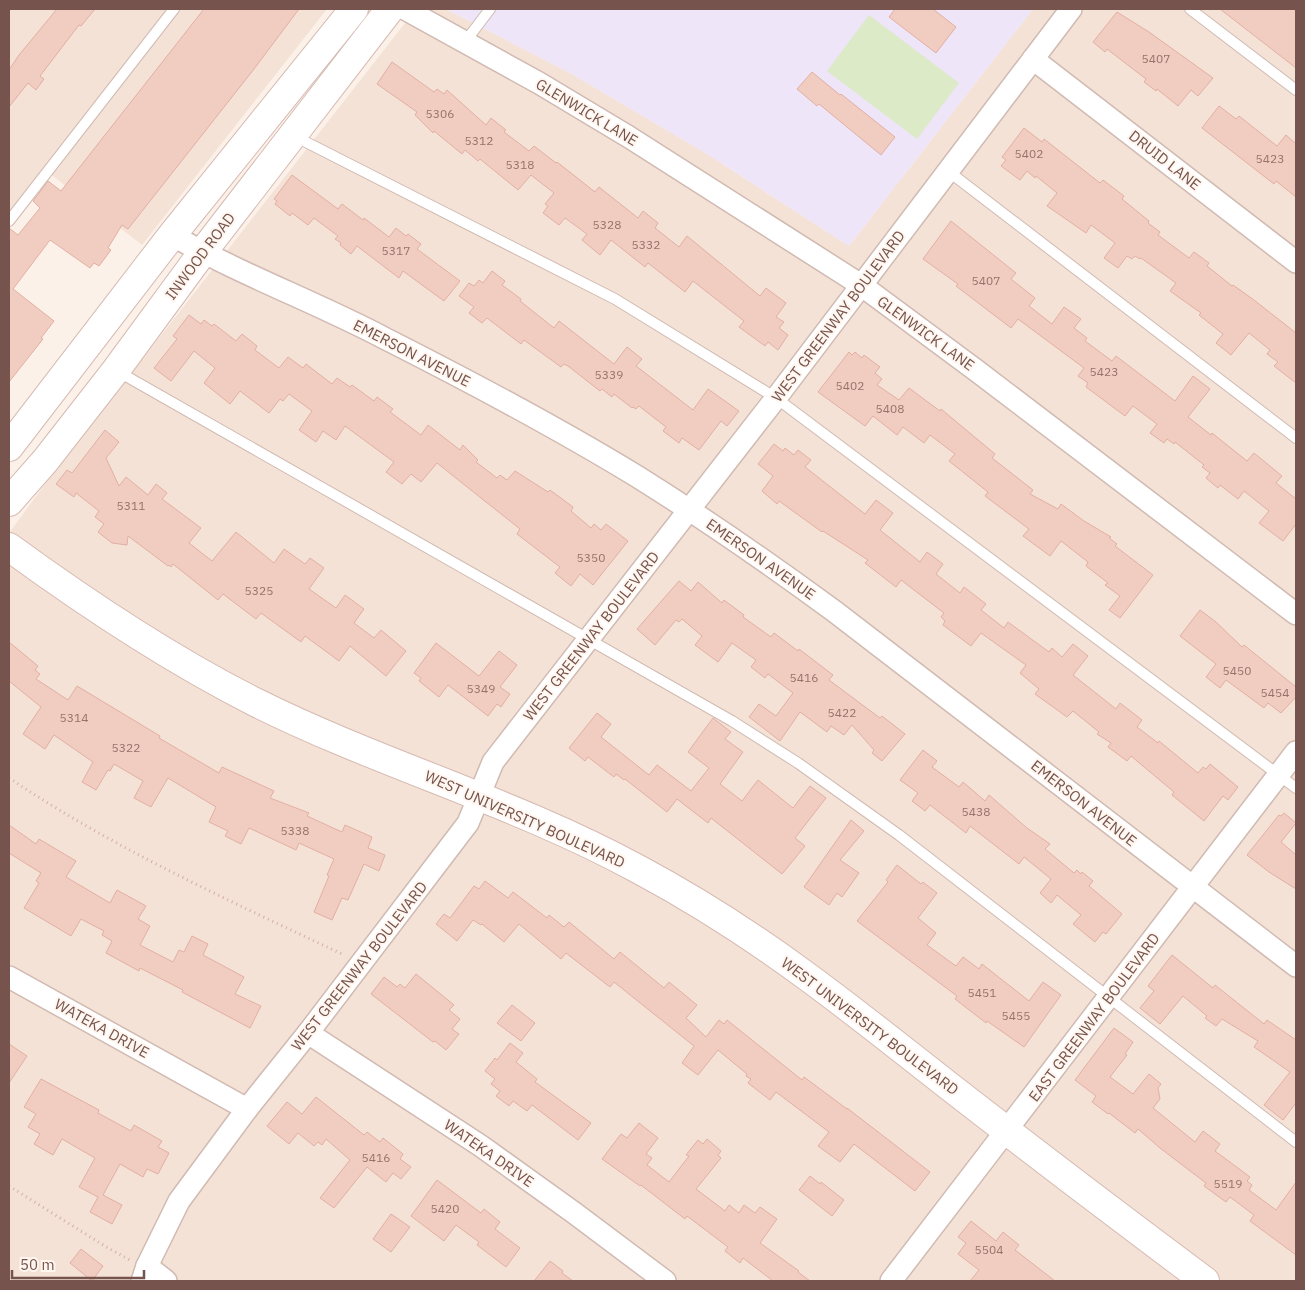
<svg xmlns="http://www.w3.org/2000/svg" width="1305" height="1290" font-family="'IBM Plex Sans',sans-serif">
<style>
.residential{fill:#f4e2d7}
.education{fill:#eee5f9}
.green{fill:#dceac7}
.building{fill:#f1ccc1;stroke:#e3afa2}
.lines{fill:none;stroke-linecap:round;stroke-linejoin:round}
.lane-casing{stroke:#d0bab1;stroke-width:12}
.street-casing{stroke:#d0bab1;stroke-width:24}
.secondary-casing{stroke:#d6bab1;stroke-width:30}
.path{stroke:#d6aea4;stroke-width:3;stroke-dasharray:1 4;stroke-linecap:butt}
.lane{stroke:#fff;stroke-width:10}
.street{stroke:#fff;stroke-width:21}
.secondary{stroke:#fff;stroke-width:28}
.labels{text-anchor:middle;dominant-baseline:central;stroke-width:4;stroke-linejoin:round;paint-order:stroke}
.number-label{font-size:12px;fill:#95726a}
.street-label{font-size:15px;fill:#76544d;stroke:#fff6f0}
</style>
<rect width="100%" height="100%" fill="#fcf1e9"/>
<!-- residential -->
<g class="residential">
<path d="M9,9H327L142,245L45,170L9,217Z"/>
<path d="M416,9H446L570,73L707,154L849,246L1033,9H1296V1281H9V533L48,480Z"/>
</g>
<!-- education -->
<path class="education" d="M446,9H1033L849,246L707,154L570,73Z"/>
<!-- green -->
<path class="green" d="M869,15L959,83L917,139L827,71Z"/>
<!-- building -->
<g class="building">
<path d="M57,9H95L81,26L79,25L40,76L44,79L36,90L28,83L9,107V70L19,55Z"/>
<path d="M204,9H299L254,69L128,229L122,225L108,248L111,250L99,266L94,263L90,268L50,240L13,289L54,321L41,338L43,339L9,382V228L18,235L40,208L33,201L48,181L61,191Z"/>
<path d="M895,9H933L956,27L936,53L889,17Z"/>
<path d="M1220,9H1296V68Z"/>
<path d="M1117,12L1149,32L1213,78L1198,96L1191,90L1178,106L1157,89L1156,91L1144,82L1146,79L1107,49L1105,52L1093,42Z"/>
<path d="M392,62L434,92L437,89L444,94L447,90L486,125L491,118L506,130L504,132L529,151L534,146L556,163L557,162L595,192L599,187L638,218L643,211L658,223L655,228L679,247L687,236L760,296L766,288L786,303L776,317L784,322L779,328L788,335L778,350L768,342L765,346L739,327L744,321L693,281L685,292L648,263L645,267L611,240L600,255L582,240L587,234L565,218L559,225L543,213L548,206L545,204L554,193L531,175L518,190L480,159L478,161L465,150L462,154L434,131L433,133L415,115L417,112L377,84Z"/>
<path d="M812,72L840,95L841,94L895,137L881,155L819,104L817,106L797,89Z"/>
<path d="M1219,106L1236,119L1239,116L1277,146L1286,135L1296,144V197L1276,181L1274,184L1202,128Z"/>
<path d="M1024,128L1042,142L1044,139L1100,183L1103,180L1124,196L1122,199L1149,221L1148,223L1160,232L1158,235L1189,258L1194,252L1209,263L1207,266L1232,286L1233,285L1254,300L1296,333V383L1274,366L1278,362L1267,354L1270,350L1249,333L1231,355L1216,343L1223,334L1199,315L1201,313L1170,291L1176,283L1141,258L1140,259L1135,256L1132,259L1127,256L1118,268L1104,258L1115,243L1091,225L1086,233L1047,206L1057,193L1036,176L1035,178L1027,171L1020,180L1001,166L1006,160L1002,157Z"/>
<path d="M292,175L338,209L342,204L363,220L364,218L389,237L396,228L406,236L408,234L421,244L417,249L460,281L444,301L403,271L399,278L357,246L351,254L340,245L341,243L335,239L338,236L314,218L308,225L292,213L290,216L275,204L277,201L274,199Z"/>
<path d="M951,221L1016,273L1011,279L1035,298L1029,306L1052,324L1064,307L1081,319L1074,328L1087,338L1085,341L1112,361L1116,356L1175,401L1193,376L1210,389L1188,417L1211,435L1212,433L1247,461L1254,453L1282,476L1276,483L1296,499V524L1283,541L1259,523L1269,511L1244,491L1238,499L1220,485L1218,488L1206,478L1210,473L1202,467L1204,465L1175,442L1174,444L1167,439L1164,443L1150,433L1157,424L1133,406L1125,416L1086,387L1088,383L1078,376L1084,368L1018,319L1011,328L956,286L958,284L923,259Z"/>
<path d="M492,271L505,281L502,285L521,299L520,301L554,328L559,321L614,364L627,347L642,359L636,366L693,410L708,389L739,411L727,426L721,421L699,450L682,438L679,443L663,431L666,427L639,406L636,409L633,407L632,408L614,394L612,397L602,389L600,391L568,366L564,364L561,367L524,340L521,344L487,318L482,323L469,313L474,307L459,296L469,283L474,286L479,280L483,283Z"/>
<path d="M189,315L201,324L204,320L212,326L214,324L236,341L242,334L257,346L255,350L279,368L288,357L303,368L306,364L332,384L337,378L350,387L352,385L374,401L377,397L393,409L390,412L421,435L428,425L460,450L463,445L478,460L476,462L497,478L500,475L507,480L515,471L548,492L550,490L573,507L571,511L591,528L594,524L601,530L606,524L628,541L593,585L580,574L571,586L555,573L560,567L517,534L520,529L437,463L421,482L411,474L402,484L386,472L394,462L345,426L336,440L323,431L316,442L299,430L312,411L289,394L283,401L280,399L269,413L240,391L230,404L204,383L215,368L194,351L171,381L154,368L177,339L173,336Z"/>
<path d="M849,352L852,355L855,352L862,358L864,355L880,367L875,373L882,379L877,385L899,400L909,388L940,411L941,409L995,454L992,458L1033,490L1030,494L1058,509L1061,504L1084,521L1111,537L1109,538L1117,544L1115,546L1153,575L1120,618L1109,610L1120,596L1105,585L1108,583L1086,566L1088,562L1061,541L1050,556L1023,536L1029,529L985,496L988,492L949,461L955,454L930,435L924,443L903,427L897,435L873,416L865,426L818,392Z"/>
<path d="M105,430L119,442L106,458L119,486L126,477L148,495L156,484L167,493L162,499L201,528L189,543L212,561L236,532L274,563L284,549L305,564L310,558L324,568L309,589L336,608L345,595L364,609L354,623L374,638L381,630L406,651L386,676L350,646L339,661L305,636L301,642L261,613L256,619L223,594L218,600L173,564L171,567L169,565L168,566L128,536L127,545L112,543L98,532L104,524L95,517L99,511L76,493L74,497L56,484L67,470L72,473Z"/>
<path d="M774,444L783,451L785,448L794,455L798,450L811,460L805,467L865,514L876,500L893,513L880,530L920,562L927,552L943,564L936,574L960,593L964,587L986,604L981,610L1004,628L1008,622L1049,652L1052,648L1062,657L1073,644L1088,656L1073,675L1116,709L1120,703L1142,720L1137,727L1158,743L1159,741L1198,773L1203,767L1206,769L1210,764L1238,787L1228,800L1223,796L1204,821L1172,795L1174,792L1131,756L1127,761L1108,747L1111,743L1097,734L1099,732L1073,711L1067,717L1035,694L1039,689L1020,673L1026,665L981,633L971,646L943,625L945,621L941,617L944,613L901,580L896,587L865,563L868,560L823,531L822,532L779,501L777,504L762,491L773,476L758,464Z"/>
<path d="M679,581L691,591L698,582L722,603L724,600L744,615L743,617L771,637L774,633L798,651L799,649L833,675L829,680L880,718L882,716L905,734L882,761L872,753L874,750L852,725L844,735L831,726L827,732L800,712L780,741L749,717L759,704L776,716L793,693L768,674L765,678L751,667L756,660L732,643L718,662L695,645L702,636L682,619L679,622L676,620L655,645L637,629Z"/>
<path d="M1200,610L1216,622L1242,647L1244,645L1296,687V697L1281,713L1268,703L1264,708L1226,680L1220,688L1206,677L1216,664L1180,636Z"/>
<path d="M9,642L38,666L35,670L40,674L36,679L68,700L77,686L160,736L159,738L219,773L222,767L274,791L270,798L309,813L307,816L342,832L345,825L372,837L368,848L385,855L379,871L364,864L348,900L342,898L332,920L314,912L329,876L327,875L334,859L299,843L296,850L249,828L241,844L225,836L228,831L209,822L216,807L168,778L151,807L134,798L143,781L114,764L110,771L108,770L96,790L82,782L93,762L54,735L45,749L23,734L41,707L9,681Z"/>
<path d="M436,643L479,676L499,651L517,665L500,687L510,694L501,707L497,704L488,716L448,685L439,697L419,681L421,678L414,673Z"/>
<path d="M597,713L611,724L601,737L649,775L657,765L691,791L709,768L688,752L713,718L731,732L725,739L743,752L720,784L742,801L758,780L793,808L810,786L826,798L795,838L805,846L782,874L711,818L708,823L677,799L667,812L625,779L624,780L616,774L614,777L588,757L585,761L569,748Z"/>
<path d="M923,750L937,761L932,767L959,787L963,782L985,801L989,795L1027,828L1050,844L1045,849L1074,873L1077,870L1081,874L1082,872L1093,881L1089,886L1122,914L1106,934L1103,932L1095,942L1073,924L1081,915L1057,895L1051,903L1040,893L1051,879L1024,857L1019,864L970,826L966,833L930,805L925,811L912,801L918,793L900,780Z"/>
<path d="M1284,813L1296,823L1281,842L1296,855V889L1269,872L1247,855L1279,815L1281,816Z"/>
<path d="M851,820L864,831L840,860L859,873L842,897L837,893L829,905L804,887Z"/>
<path d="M9,825L36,844L39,839L76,861L66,877L110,903L117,890L146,906L138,919L150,926L140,945L173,962L179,950L184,952L192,936L208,944L203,955L244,977L235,994L261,1006L250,1028L182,992L183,990L140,968L139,971L106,953L112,941L102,935L104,931L81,919L71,936L24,908L39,883L36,881L41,873L9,853Z"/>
<path d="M897,865L921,884L923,882L937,893L918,918L936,933L927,945L956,966L963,957L979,969L982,964L1029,1001L1043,982L1061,995L1024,1047L987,1021L986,1023L955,999L957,996L857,921L888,882L886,880Z"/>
<path d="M485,881L508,898L513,892L547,918L549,915L564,927L569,922L614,959L620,952L664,988L669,982L697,1005L686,1018L706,1037L719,1020L724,1024L727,1020L802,1080L804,1077L847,1109V1108L930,1172L915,1191L854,1144L840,1162L818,1146L829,1132L776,1092L770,1100L748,1083L751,1079L746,1076L747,1074L718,1050L698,1075L682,1063L694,1046L614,982L610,987L566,953L561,959L519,924L504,942L482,924L481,925L473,920L457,941L436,924L444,914L450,918L474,886L479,889Z"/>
<path d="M1172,955L1213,988L1215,985L1264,1024L1267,1020L1296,1040V1103L1283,1120L1264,1105L1290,1072L1254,1047L1258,1041L1222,1019L1216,1026L1205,1018L1207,1016L1183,996L1160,1024L1140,1008L1154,991L1148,986Z"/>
<path d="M416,974L454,1005L449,1010L460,1019L452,1029L459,1034L446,1050L435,1041L433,1042L371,994L384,977L397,987L400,984L405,988Z"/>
<path d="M512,1005L535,1023L521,1041L497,1023Z"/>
<path d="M1114,1028L1133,1042L1125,1054L1127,1055L1110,1077L1133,1094L1149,1074L1161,1084L1158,1088L1160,1099L1153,1108L1195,1142L1203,1131L1220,1144L1215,1151L1250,1177L1247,1181L1252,1185L1249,1190L1276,1210L1296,1182V1255L1250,1221L1254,1215L1230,1197L1226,1202L1204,1186L1206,1183L1160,1148L1138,1129L1135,1133L1109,1113L1108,1114L1092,1102L1096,1096L1075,1080Z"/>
<path d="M510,1043L523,1053L516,1062L537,1079L535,1082L591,1123L578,1140L532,1105L527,1111L513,1101L509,1106L496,1096L500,1091L491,1084L495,1079L485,1071L495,1058L497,1060Z"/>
<path d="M9,1044L27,1056L9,1083Z"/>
<path d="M41,1079L99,1110L98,1113L131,1131L134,1125L162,1141L158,1147L169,1153L158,1174L147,1169L143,1177L120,1164L103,1195L122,1205L112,1224L90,1212L98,1197L79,1187L95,1158L62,1139L53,1155L34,1144L40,1134L28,1127L36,1114L24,1107Z"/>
<path d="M316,1097L364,1135L367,1132L380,1142L383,1138L403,1154L400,1159L411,1167L401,1179L393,1173L386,1182L367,1167L334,1208L320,1198L350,1160L326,1139L322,1145L318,1142L314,1146L298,1133L289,1144L267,1126L287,1102L302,1114Z"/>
<path d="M639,1123L658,1138L646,1154L652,1158L647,1165L669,1182L689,1156L686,1155L698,1140L703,1144L707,1139L721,1151L718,1155L721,1158L696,1189L725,1211L729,1205L739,1213L744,1205L755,1213L760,1207L777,1219L760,1243L799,1271L798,1272L810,1281H773L743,1258L740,1263L725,1251L728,1247L687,1216L685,1219L641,1185L640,1186L602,1159L621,1134L627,1138Z"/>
<path d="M810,1176L820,1184L821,1182L844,1200L832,1216L799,1190Z"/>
<path d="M437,1180L481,1213L484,1209L500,1222L495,1229L520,1248L506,1267L477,1245L479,1242L456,1225L444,1241L411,1216Z"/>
<path d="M391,1214L410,1227L391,1252L373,1239Z"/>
<path d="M971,1221L996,1241L1003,1232L1019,1245L1015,1250L1055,1281H970L979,1270L958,1254L966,1243L958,1237Z"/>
<path d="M81,1249L103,1266L92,1281L70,1263Z"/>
<path d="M550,1261L563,1271L562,1273L573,1281H534Z"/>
</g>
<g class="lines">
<defs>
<g id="lane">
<path d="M1190,9L1296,90"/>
<path d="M465,42L490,9"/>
<path d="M294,136L615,299L776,398L1296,788"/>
<path d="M948,171L1296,438"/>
<path d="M9,221L174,9"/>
<path d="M117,371L732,721L798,763L899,835L1296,1142"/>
</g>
<g id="street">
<path d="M405,9L539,83L629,137L861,285L977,371L1296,614"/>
<path d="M1033,59L1296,262"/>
<path d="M172,235C241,275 316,302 386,339C471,382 556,427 638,477C705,519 770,564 834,611L1296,966"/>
<path d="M9,977L247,1109"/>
<path d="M308,1033L481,1146L573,1212L665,1281"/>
<path d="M147,1266L166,1281"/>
<path d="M142,1281L147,1266L179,1201L247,1109L308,1033L468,823L493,762L776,398L1071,9"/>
<path d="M891,1281L1296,752"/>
</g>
<g id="secondary">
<path d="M9,447L172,235L354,9"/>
<path d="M9,502L45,461L116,370L202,253L390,9"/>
<path d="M9,547C87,604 168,658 255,702C379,764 515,802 638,869C696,900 752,936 805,975C853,1010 899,1047 945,1083C1031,1150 1118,1216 1205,1281"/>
</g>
</defs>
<!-- lane casing -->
<use href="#lane" class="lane-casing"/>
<!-- street casing -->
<use href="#street" class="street-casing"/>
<!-- secondary casing -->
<use href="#secondary" class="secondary-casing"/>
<!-- path -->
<g class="path">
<path d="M9,778C115,849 230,901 344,955"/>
<path d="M9,1186L108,1248L130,1260"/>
</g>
<!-- lane -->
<use href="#lane" class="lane"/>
<!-- street -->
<use href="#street" class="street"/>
<!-- secondary -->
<use href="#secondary" class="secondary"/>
</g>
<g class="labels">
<!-- number labels -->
<g class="number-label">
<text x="1156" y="58">5407</text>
<text x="440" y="113">5306</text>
<text x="479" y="140">5312</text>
<text x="1029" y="153">5402</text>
<text x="1270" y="158">5423</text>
<text x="520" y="164">5318</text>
<text x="607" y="224">5328</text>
<text x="646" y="244">5332</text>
<text x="396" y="250">5317</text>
<text x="986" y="280">5407</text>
<text x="1104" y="371">5423</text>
<text x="609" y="374">5339</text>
<text x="850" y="385">5402</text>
<text x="890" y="408">5408</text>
<text x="131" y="505">5311</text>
<text x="591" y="557">5350</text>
<text x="259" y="590">5325</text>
<text x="1237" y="670">5450</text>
<text x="804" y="677">5416</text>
<text x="481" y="688">5349</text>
<text x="1275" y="692">5454</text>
<text x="842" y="712">5422</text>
<text x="74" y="717">5314</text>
<text x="126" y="747">5322</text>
<text x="976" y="811">5438</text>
<text x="295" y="830">5338</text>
<text x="982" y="992">5451</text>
<text x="1016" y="1015">5455</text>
<text x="376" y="1157">5416</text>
<text x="1228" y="1183">5519</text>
<text x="445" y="1208">5420</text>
<text x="989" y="1249">5504</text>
</g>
<!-- street labels -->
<g class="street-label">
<text transform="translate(587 112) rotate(31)">GLENWICK LANE</text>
<text transform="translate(1165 160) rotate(38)">DRUID LANE</text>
<text transform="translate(200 256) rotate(-53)">INWOOD ROAD</text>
<text transform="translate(838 316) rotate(-53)">WEST GREENWAY BOULEVARD</text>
<text transform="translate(926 333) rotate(36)">GLENWICK LANE</text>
<text transform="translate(412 353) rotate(27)">EMERSON AVENUE</text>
<text transform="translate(761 559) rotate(35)">EMERSON AVENUE</text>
<text transform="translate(591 636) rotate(-52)">WEST GREENWAY BOULEVARD</text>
<text transform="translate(1084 803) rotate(38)">EMERSON AVENUE</text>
<text transform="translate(525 819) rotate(24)">WEST UNIVERSITY BOULEVARD</text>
<text transform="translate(359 966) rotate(-52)">WEST GREENWAY BOULEVARD</text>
<text transform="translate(1094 1017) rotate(-53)">EAST GREENWAY BOULEVARD</text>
<text transform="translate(870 1026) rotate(37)">WEST UNIVERSITY BOULEVARD</text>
<text transform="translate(102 1028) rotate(29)">WATEKA DRIVE</text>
<text transform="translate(489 1153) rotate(35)">WATEKA DRIVE</text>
</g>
</g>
<!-- border -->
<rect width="1305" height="1290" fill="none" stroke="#76544d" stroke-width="20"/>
<!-- scale -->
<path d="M12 1270v8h132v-8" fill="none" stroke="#76544d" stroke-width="2.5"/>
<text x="20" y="1270" font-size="15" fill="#76544d" stroke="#fff6f0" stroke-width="4" paint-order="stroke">50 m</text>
</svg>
